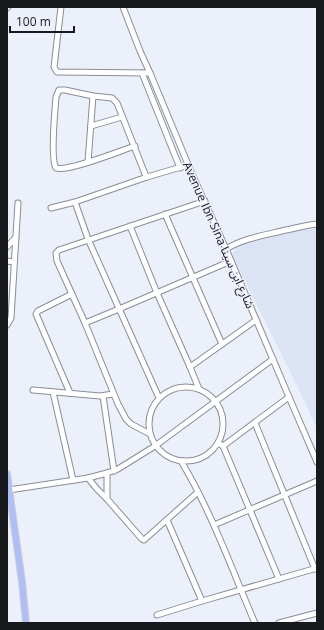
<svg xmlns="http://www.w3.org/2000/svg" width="324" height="630" font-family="'Open Sans','Noto Sans Arabic',sans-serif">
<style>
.built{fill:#dce3f4}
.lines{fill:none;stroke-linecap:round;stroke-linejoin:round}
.minor-casing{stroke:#8a8d97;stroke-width:7}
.major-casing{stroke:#d1d1d2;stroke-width:8}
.minor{stroke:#fff;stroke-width:5}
.major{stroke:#afbff5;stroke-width:6}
.labels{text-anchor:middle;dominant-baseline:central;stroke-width:3;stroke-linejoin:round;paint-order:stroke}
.street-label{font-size:12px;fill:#18191d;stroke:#ecf0fb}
</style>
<rect width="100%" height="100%" fill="#ecf0fb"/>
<!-- built -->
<path class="built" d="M317,227V428L301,394L232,255L237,245Z"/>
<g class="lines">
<defs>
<g id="minor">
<path d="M61,7L54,67L57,72L150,73"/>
<path d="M123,7L140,51L150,73L192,174L226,249L289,397L317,462"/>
<path d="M7,8L8,7"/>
<path d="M142,73L180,168"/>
<path d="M91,126L122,117"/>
<path d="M135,146C120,151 68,172 56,168C50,159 55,110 56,97L59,90H65L93,96L112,98L117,103L145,174L147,177"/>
<path d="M88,162L93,96"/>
<path d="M75,202L88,239L159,398"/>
<path d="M51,208L75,202L147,177L188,165"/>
<path d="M165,214L222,344"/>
<path d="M130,226L157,293L190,367L199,389"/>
<path d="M7,247L16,237"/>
<path d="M226,249C244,238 266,235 286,230C296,228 307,225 317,224"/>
<path d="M7,261L14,262"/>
<path d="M85,323L119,309L231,261"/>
<path d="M7,325L11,318L18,203"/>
<path d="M190,367L256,320"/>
<circle cx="186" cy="424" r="37"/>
<path d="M33,390L100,396L113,394"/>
<path d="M53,392L73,480"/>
<path d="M70,393L36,314L38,311L72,294"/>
<path d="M103,396L114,471"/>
<path d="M255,423L315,569"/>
<path d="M150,434L131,424L126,419L118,404L85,323L57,261L56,253L59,250L205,201"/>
<path d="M218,443L223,446L279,579"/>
<path d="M223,446L289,397"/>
<path d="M181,461C211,511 231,567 254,621L255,623"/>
<path d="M107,473V499"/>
<path d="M88,478L97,489L107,499L142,539L144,540L198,492"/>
<path d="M9,490L88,478L107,473L118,469L155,446L273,359"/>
<path d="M167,520L202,601L317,568"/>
<path d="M214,525L317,481"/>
<path d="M157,615L202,601"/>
<path d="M279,623L317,613"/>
</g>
<path id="major" d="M7,474L22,582L26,623"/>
</defs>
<!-- minor casing -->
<use href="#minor" class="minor-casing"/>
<!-- major casing -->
<use href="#major" class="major-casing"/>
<!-- minor -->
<use href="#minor" class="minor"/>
<!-- major -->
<use href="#major" class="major"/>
</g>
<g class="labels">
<!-- street labels -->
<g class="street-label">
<text transform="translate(219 235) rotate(66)">Avenue Ibn Sina شارع ابن سينا</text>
</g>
</g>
<!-- border -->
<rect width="324" height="630" fill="none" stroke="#18191d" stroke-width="16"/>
<!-- scale -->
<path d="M10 26v6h64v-6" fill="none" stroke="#18191d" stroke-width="2"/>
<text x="16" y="26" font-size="12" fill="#18191d" stroke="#ecf0fb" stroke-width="3" paint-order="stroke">100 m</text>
</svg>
